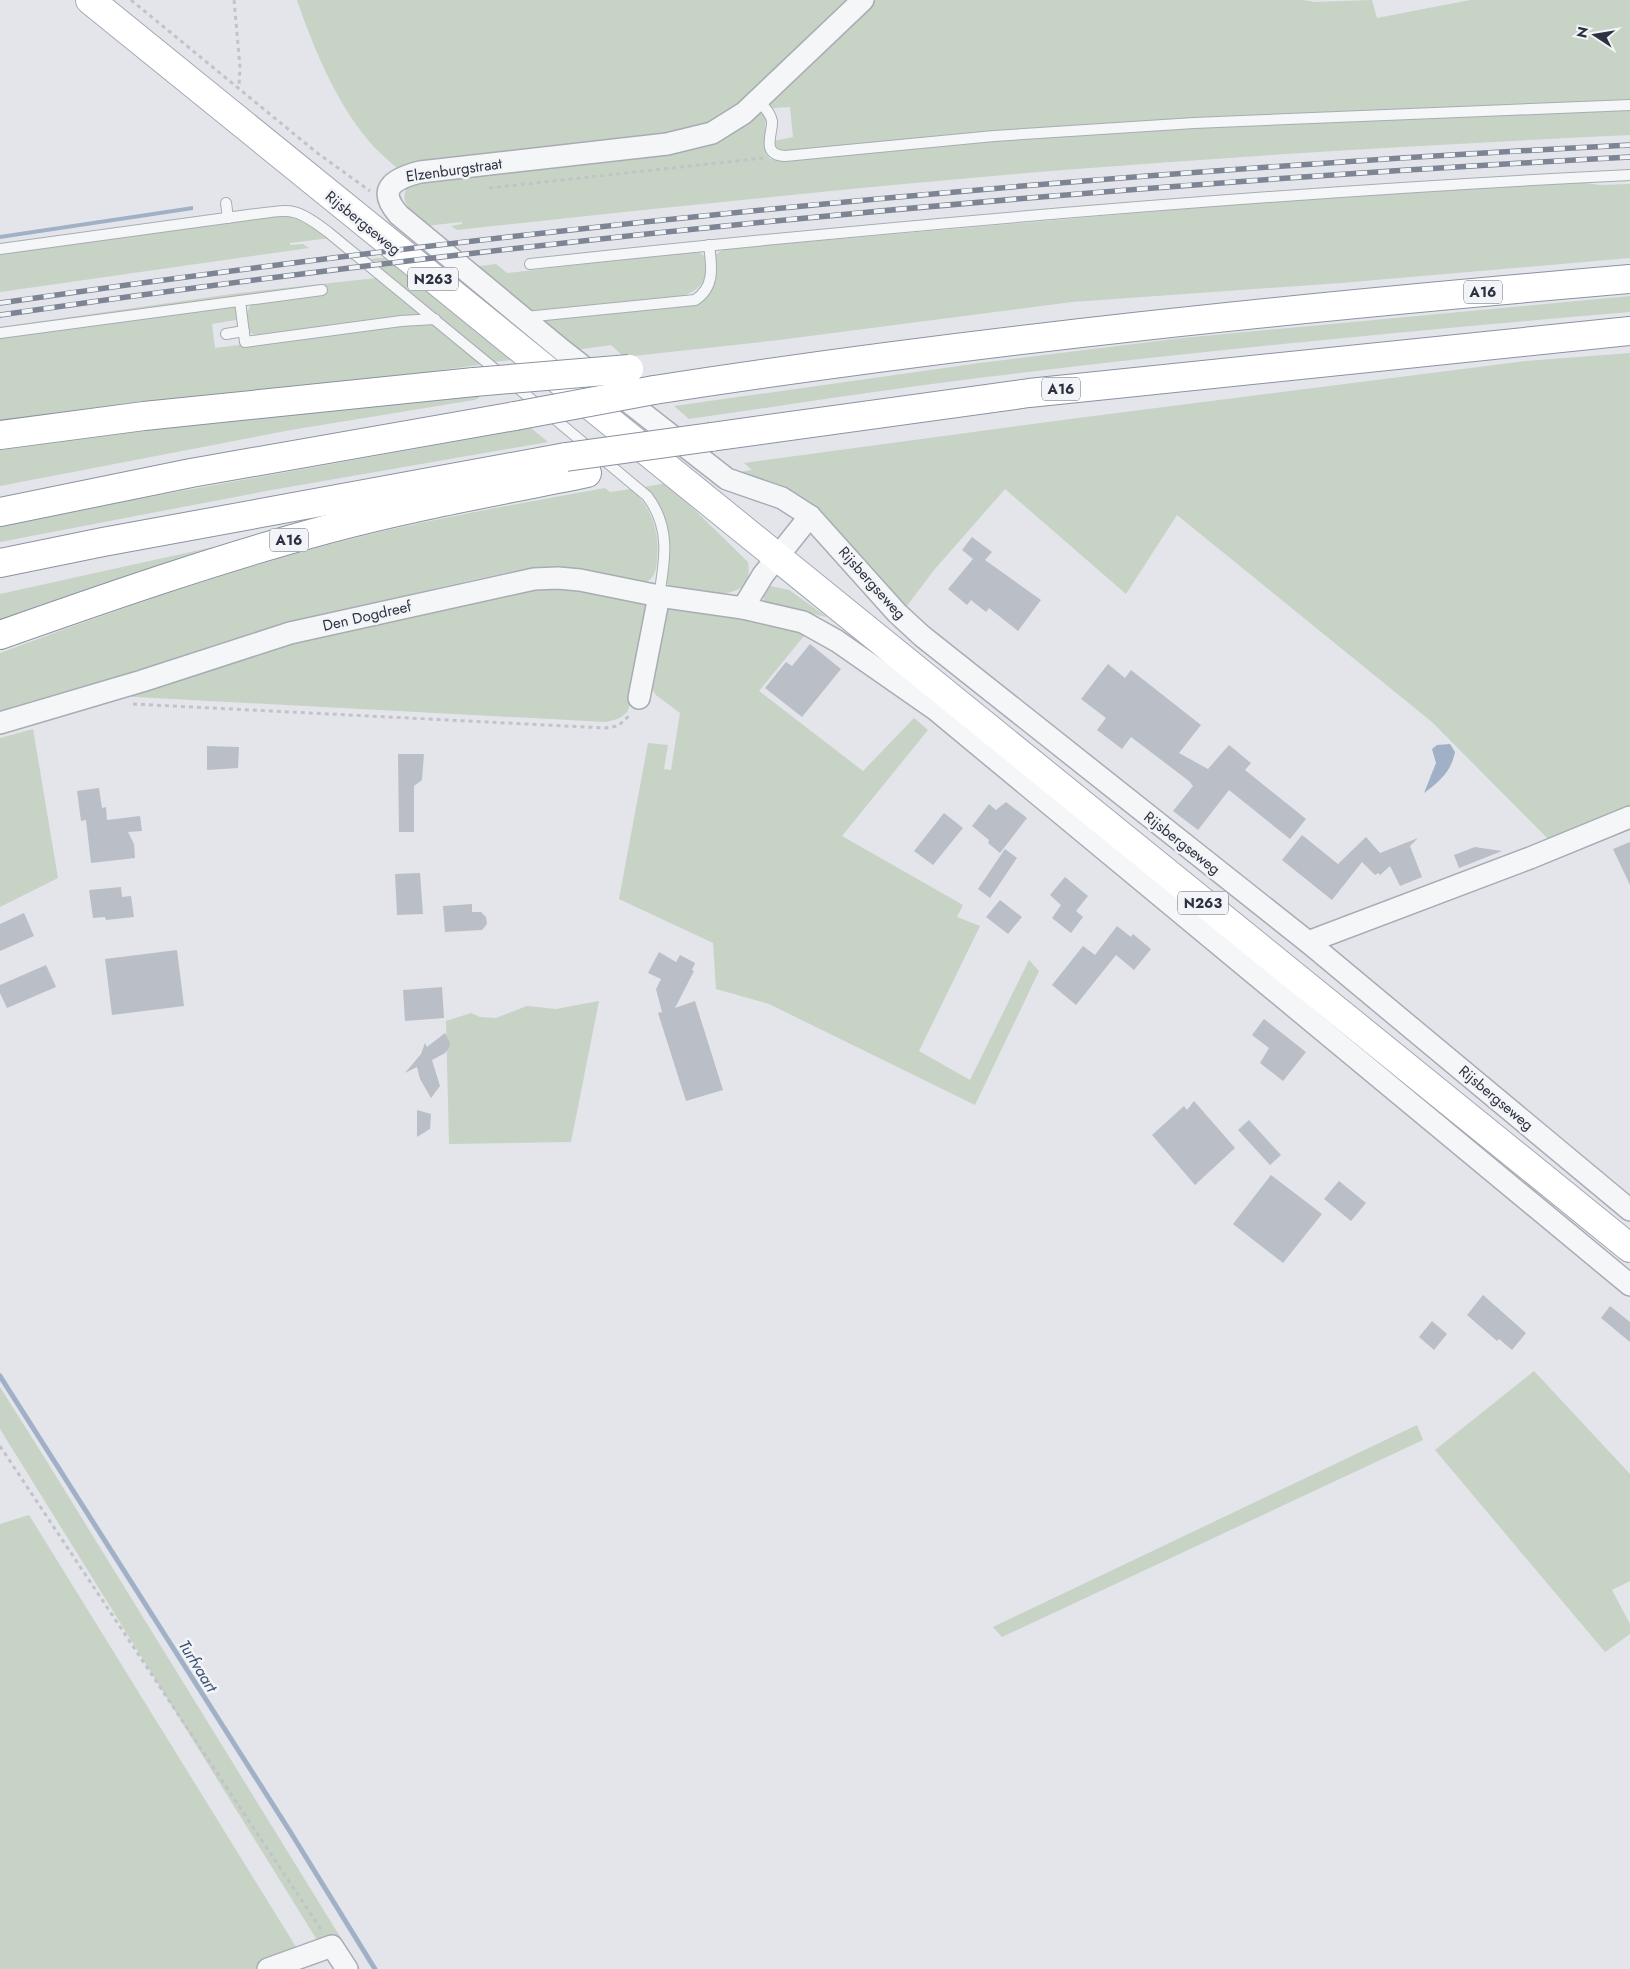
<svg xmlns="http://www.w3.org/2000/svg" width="1630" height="1969" font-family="Jost,sans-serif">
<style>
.green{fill:#c7d3c4}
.water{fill:#a0b1c7}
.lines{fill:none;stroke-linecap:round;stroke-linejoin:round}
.stream{stroke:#a0b1c7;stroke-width:5}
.building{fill:#babec7}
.service-casing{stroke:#a8acb4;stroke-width:12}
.minor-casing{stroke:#a8acb4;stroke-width:24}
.primary-casing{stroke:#a3a9b5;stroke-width:30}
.motorway-casing{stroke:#8b92a0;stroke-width:30}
.path{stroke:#c1c3c8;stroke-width:3;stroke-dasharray:4 4;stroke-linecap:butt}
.service{stroke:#f5f6f8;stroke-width:10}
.minor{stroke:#f5f6f8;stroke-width:21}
.primary{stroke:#fff;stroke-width:28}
.motorway{stroke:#fff;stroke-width:28}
.rail-casing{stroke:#7d8493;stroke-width:5.5}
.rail{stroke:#f2f4f7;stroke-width:4;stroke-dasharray:11;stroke-linecap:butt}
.motorway-bridge-casing{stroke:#8b92a0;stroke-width:30;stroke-linecap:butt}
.motorway-bridge{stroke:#fff;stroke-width:28}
.labels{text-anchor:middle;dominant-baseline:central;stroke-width:5;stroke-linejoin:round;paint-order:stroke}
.shield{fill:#f2f4f7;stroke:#676c78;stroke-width:1}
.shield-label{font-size:14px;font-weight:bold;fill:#2c3241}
.street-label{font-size:15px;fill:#2c3241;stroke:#f2f4f7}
.water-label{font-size:16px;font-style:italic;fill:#384f73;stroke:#f2f4f7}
</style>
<rect width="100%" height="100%" fill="#e3e5ea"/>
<!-- green -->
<g class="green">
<path d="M297,0H855L747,103L708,128L398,169C388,160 377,151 368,140C335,100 314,49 297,0Z"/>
<path d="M869,0H1303L1315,2L1372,0L1377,18L1470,0H1630V99L786,152L777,149L774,141L793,137L790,107L773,108L769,103Z"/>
<path d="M1630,109V135C1441,144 1252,155 1063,170C861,187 659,208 457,230L451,226L462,224V222L426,226C414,215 394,199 411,183L669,148L759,112L765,116L766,154L770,159L783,160L951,143L1194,126Z"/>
<path d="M1572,181L1600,185L1630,184V258L1341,283L1072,302L779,340L624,357L611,345L575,350L544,323V320L699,299L713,256L724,249L1331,196Z"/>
<path d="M291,214L305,220L330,238L290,243V245L303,244L309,248L0,292V253Z"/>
<path d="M697,251L706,257C708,280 702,290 680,297L532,314L472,267L496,264L507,273Z"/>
<path d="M390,257L512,360L492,362L370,259Z"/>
<path d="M377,278L424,317L259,336L248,332L246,314L252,303L0,330V327L239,293Z"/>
<path d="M1630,296V312C1415,330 1200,351 986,377C887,389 788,405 689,419L674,406L980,363L1182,338Z"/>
<path d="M234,304L236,309V320L212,324L215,348L400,324L433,325L485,364L371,380L0,422V338Z"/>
<path d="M1630,353V810L1552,843L1432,722L1177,515L1126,594L1005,489L934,570L900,615C878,590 863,560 842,534C817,505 766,489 732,473L752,470L744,463L1078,418L1526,361Z"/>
<path d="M479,394V398L474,400L291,430L0,486V445Z"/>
<path d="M531,428L548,442L266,491L0,542V527L137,499Z"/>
<path d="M667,483L748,562C756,608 696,591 672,588L666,583L669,553L652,496L645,487Z"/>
<path d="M605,488L610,492L631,489C652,507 660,533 657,560C656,569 656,575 648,581C637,583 625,579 615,578C584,573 552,564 521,570C343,603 175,668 0,712V653C102,615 204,579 309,550C406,523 506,506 605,488Z"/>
<path d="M299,528L0,628V594Z"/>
<path d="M557,583L646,604C649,617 635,700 627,712C621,719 614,720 606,722L117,696L304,638Z"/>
<path d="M770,586L789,590L827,617L770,606L765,603L763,596Z"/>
<path d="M665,605L808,631L759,691L863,771L914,718L928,730L842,836L963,905L957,917L980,926L919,1051L970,1080L1029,960L1039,971L975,1105L769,1004L716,989L713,943L619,899L648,743L668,745L664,769L671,770L680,713L656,695L650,686Z"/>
<path d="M33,729L58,878L0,907V738Z"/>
<path d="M599,1001L571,1142L449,1144L446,1021L471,1013L480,1017L496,1018L527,1006L556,1009Z"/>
<path d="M1534,1371L1630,1474V1581L1612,1590L1630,1624V1634L1605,1652L1435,1450Z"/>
<path d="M0,1387L46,1460L360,1969H335L0,1429Z"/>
<path d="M1417,1425L1423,1440L1002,1637L993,1627Z"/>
<path d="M29,1515L301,1955L261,1969H0V1524Z"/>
</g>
<!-- water -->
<g class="water">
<path d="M193,206V210L0,239V235Z"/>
<path d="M1450,744L1455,752C1451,772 1440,781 1424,793L1436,763L1432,749L1437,745Z"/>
</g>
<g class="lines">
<!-- stream -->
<path class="stream" d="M0,1376L291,1833L375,1969"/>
</g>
<!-- building -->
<g class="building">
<path d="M972,537L992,552L985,560L1041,600L1018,631L989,608L986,612L971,600L967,605L948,589L973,559L962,550Z"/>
<path d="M810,644L841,669L802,717L765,688L786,662L792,666Z"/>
<path d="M1108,664L1125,678L1131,670L1201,725L1179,753L1208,769L1229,745L1251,763L1245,770L1306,819L1290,839L1229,790L1198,830L1173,811L1193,786L1189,781L1131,737L1122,749L1097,730L1106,718L1081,699Z"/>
<path d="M207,746L239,747L238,768L207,770Z"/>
<path d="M398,754H424L422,780L414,786V832H399Z"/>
<path d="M99,788L102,808L106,807L107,820L140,816L142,831L128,832L134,844L135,858L91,863L86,820L81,821L77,791Z"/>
<path d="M1006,802L1027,818L1000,853L988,843L989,840L972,826L989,804L996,810Z"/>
<path d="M944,813L963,828L933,865L914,851Z"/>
<path d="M1302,835L1338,864L1366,837L1380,853L1418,838L1410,846L1422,877L1400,886L1390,866L1380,875L1378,873L1375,875L1362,862L1332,900L1282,860Z"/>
<path d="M1630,842V885L1613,849Z"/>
<path d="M1475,847L1502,851L1459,868L1454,855Z"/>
<path d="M1005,849L1017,858L990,898L978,889Z"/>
<path d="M420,873L423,914L397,915L395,874Z"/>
<path d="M1065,877L1088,896L1076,911L1083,917L1071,933L1052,918L1061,905L1050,895Z"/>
<path d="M121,887L122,897L131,896L134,917L106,920L105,917L93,918L89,890Z"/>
<path d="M1000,900L1022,917L1008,934L986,917Z"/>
<path d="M472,904V912H481L486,917L487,924L482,930L445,932L443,906Z"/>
<path d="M24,913L34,936L0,951V924Z"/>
<path d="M1117,926L1131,937L1133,934L1151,949L1134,970L1116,955L1076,1005L1052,985L1083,946L1095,955Z"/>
<path d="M177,950L184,1006L112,1015L105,959Z"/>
<path d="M659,952L676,962L680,955L695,963L692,970L694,971L675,1008L695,1001L723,1090L686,1101L658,1013L662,1012L656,989L661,979L648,973Z"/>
<path d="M46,965L56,987L7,1008L0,993V985Z"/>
<path d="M442,987L444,1018L405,1021L403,990Z"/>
<path d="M1264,1019L1306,1052L1283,1081L1260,1063L1269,1048L1252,1035Z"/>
<path d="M445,1033L450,1043L449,1048L445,1053L432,1060L440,1086L431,1098L420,1079L417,1067L405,1073L421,1054L425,1043L427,1047Z"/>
<path d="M1194,1101L1235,1148L1195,1185L1152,1135L1184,1106L1187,1110Z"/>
<path d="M417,1110L431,1114L430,1129L417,1137Z"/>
<path d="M1249,1120L1281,1155L1270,1165L1238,1130Z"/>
<path d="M1271,1175L1322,1214L1283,1263L1233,1224Z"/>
<path d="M1339,1181L1366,1203L1351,1221L1324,1199Z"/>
<path d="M1483,1295L1526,1333L1512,1350L1499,1339L1497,1341L1467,1315Z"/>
<path d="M1610,1306L1630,1322V1342L1601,1318Z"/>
<path d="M1432,1321L1447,1334L1434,1350L1419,1337Z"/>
</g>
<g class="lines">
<defs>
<g id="service">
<path d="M758,100C764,107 770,112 772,121C773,133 760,155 785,156L994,136L1194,123L1630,105"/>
<path d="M226,203L228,218"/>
<path d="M0,249L248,215C291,210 293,205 328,232L502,375"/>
<path d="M530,264C896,225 1262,193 1630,175"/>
<path d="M240,301L245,342L401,321L435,319"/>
<path d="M525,317L695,300C715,287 712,267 709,245"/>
<path d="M0,333L322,290"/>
<path d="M226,334L244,331"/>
<path d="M513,384L647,496C671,527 665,560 659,596"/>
</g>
<g id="minor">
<path d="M863,0L744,113L712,133L667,144L420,172C393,179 376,189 399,215L562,350L727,479L782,498L810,516L897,613L922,636L1308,942L1630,1210"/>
<path d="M743,608L763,575L810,516"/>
<path d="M639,698L659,596"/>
<path d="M0,723L142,681L290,633L534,579L558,578L580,580L659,596L743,608L803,622L837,641L936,710L1630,1285"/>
<path d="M1308,942L1530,858L1630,817"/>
<path d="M268,1969L332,1946L347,1969"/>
</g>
<path id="primary" d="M90,0L1630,1248"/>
<g id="motorway">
<path d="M654,390C977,340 1304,307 1630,279"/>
<path d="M0,435L144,416L474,382"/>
<path d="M711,437L1029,393L1630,331"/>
<path d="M0,512L191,473L515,416"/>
<path d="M0,563L103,542L566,457"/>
<path d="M0,635C108,597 217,559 328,529C413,506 500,491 587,473"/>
</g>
</defs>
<!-- service casing -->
<use href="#service" class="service-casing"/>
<!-- minor casing -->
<use href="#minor" class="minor-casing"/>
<!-- primary casing -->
<use href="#primary" class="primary-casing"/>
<!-- motorway casing -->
<use href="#motorway" class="motorway-casing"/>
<!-- path -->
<g class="path">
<path d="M131,0L316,152L370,191"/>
<path d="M234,0L240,67L239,87"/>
<path d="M489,188L763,158"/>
<path d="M133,704L605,728L618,726L631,714"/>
<path d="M0,1446L322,1931"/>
</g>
<!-- service -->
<use href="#service" class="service"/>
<!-- minor -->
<use href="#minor" class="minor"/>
<!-- primary -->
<use href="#primary" class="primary"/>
<!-- motorway -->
<use href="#motorway" class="motorway"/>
<defs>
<g id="rail">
<path d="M0,303C541,224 1084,173 1630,145"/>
<path d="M0,315C541,236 1084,186 1630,157"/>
</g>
</defs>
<!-- rail casing -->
<use href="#rail" class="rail-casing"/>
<!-- rail -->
<use href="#rail" class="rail"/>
<defs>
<g id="motorway-bridge">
<path d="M474,382L629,369"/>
<path d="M515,416L654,390"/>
<path d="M566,457L711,437"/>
</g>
</defs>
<!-- motorway-bridge casing -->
<use href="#motorway-bridge" class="motorway-bridge-casing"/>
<!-- motorway-bridge -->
<use href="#motorway-bridge" class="motorway-bridge"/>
</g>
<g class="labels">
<!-- shield labels -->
<g class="shield">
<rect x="408" y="267.5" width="50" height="23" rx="4"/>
<rect x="1464" y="280.5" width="38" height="23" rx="4"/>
<rect x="1042" y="377.5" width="38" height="23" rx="4"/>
<rect x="270" y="528.5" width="38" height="23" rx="4"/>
<rect x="1178" y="891.5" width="50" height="23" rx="4"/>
</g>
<g class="shield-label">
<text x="433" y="279">N263</text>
<text x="1483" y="292">A16</text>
<text x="1061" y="389">A16</text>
<text x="289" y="540">A16</text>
<text x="1203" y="903">N263</text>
</g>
<!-- street labels -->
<g class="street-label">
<text transform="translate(454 170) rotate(-8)">Elzenburgstraat</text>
<text transform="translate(363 223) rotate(39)">Rijsbergseweg</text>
<text transform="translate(872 583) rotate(48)">Rijsbergseweg</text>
<text transform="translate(367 616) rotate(-13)">Den Dogdreef</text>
<text transform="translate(1182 843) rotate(38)">Rijsbergseweg</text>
<text transform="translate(1496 1098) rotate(40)">Rijsbergseweg</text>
</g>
<!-- water labels -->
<g class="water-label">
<text transform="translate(198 1666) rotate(58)">Turfvaart</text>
</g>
</g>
<!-- north arrow -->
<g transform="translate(1595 35) rotate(282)" stroke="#f2f4f7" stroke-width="4" paint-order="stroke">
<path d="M0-4L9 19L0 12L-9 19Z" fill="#2c3241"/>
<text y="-8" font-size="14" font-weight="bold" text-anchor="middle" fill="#2c3241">N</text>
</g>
</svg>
